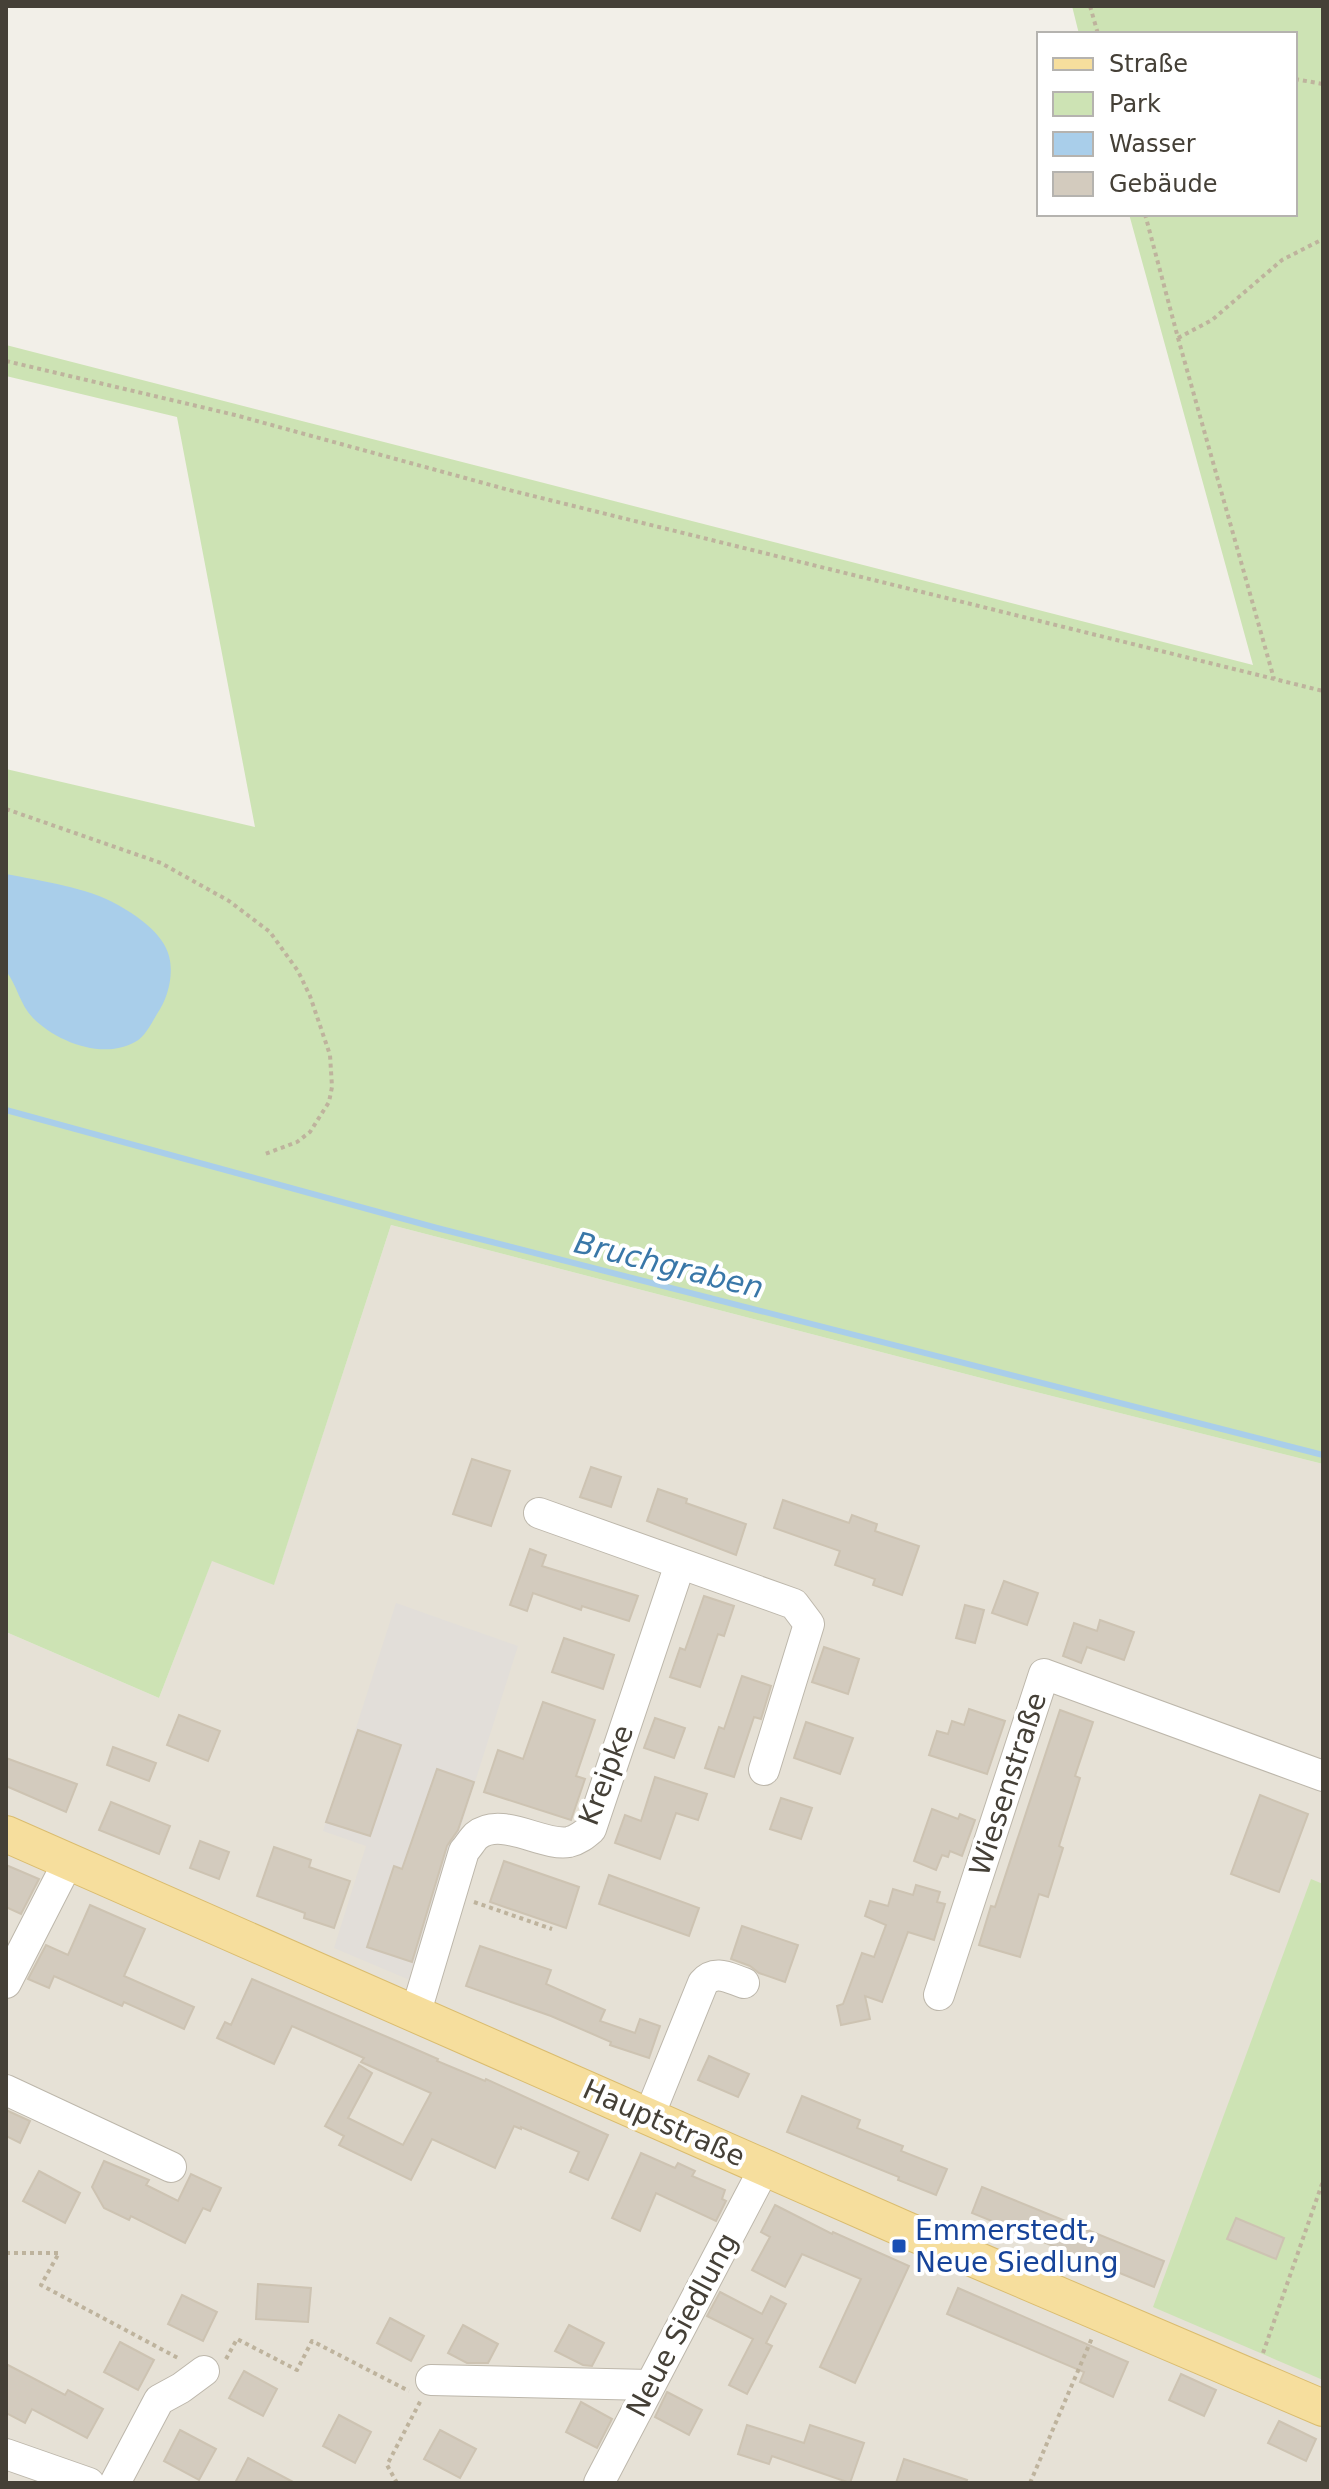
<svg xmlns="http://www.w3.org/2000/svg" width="1329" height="2489" font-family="'DejaVu Sans',sans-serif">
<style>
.residential{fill:#e6e1d6}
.industrial{fill:#e2ded9}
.green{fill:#cde3b4}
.water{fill:#a9ceea}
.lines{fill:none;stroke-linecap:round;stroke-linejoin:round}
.stream{stroke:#a9ceea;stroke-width:6}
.building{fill:#d3cbbe;stroke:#cdc3b2;stroke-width:2}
.minor-casing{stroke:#bdb7ab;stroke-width:32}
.major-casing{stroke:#dabc6e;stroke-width:38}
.path{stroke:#beb39d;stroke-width:4;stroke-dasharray:4 4;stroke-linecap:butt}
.minor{stroke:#fff;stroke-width:30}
.major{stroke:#f6de9d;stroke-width:36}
.transit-dot{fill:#1a4fb4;stroke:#fff;stroke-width:3}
.labels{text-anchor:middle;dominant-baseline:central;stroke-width:8;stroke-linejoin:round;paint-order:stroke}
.street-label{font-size:28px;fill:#454037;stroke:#fff}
.transit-label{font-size:28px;fill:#164399;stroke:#fff;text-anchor:start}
.water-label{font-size:30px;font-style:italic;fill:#3977a8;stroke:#fff}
</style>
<rect width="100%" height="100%" fill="#f2efe8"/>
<!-- residential -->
<path class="residential" d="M391,1225L1012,1386L1323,1464V2483H6V1632L159,1698L212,1560L274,1584Z"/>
<!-- industrial -->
<path class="industrial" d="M396,1603L518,1646L412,1981L334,1948L366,1846L323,1831Z"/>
<!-- green -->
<g class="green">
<path d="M1072,6H1323V1464L1012,1386L391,1225L274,1585L212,1561L159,1698L6,1632V769L255,827L177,417L6,376V345L1253,665L1129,214H1295V34H1079Z"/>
<path d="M1311,1879L1323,1884V2380L1153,2307Z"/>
</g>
<!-- water -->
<path class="water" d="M6,874C41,881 87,887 118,905C136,915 164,934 169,956C174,975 168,998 157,1014C151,1024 145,1037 135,1042C103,1060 57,1042 33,1018C20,1005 17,985 6,971Z"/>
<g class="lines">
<!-- stream -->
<path class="stream" d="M6,1110L437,1228L1323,1455"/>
</g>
<!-- building -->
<g class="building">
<path d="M472,1459L510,1471L491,1526L453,1514Z"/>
<path d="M591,1467L621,1477L611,1507L580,1497Z"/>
<path d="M658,1489L687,1499L686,1503L746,1524L736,1555L647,1521Z"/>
<path d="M783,1500L849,1523L852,1515L877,1524L875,1531L919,1546L902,1595L873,1585L875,1579L835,1565L840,1551L774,1528Z"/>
<path d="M530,1549L546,1555L542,1566L638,1596L629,1621L582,1606L581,1610L533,1593L527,1611L510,1605Z"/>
<path d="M1004,1581L1038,1593L1027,1625L992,1613Z"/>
<path d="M704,1596L734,1606L724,1636L718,1634L700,1687L670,1677L680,1648L685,1650Z"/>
<path d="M965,1605L984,1610L975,1643L956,1638Z"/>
<path d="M1100,1620L1134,1632L1124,1660L1087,1647L1081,1663L1063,1656L1074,1623L1097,1631Z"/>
<path d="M564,1638L614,1655L603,1689L552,1672Z"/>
<path d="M824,1647L859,1659L848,1694L812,1682Z"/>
<path d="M742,1676L771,1686L761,1719L754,1717L734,1777L705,1768L719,1727L724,1729Z"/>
<path d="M543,1702L595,1720L576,1776L585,1779L571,1820L484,1792L498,1750L523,1759Z"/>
<path d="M969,1709L1005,1721L987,1774L929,1755L937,1731L948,1734L952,1721L964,1725Z"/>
<path d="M1060,1710L1093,1722L1075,1776L1080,1778L1059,1846L1063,1848L1048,1897L1039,1894L1020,1957L979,1945L991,1906L995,1907Z"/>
<path d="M179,1715L220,1731L208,1761L167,1745Z"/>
<path d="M655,1718L685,1728L674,1758L644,1748Z"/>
<path d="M806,1722L853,1738L840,1774L794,1758Z"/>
<path d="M358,1730L401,1745L370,1836L326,1822Z"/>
<path d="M113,1747L156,1763L149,1781L107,1765Z"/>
<path d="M6,1758L77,1784L66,1812L6,1786Z"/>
<path d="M437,1769L474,1782L458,1830L447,1846L412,1962L367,1947L394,1866L402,1869Z"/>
<path d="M655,1777L707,1794L698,1820L676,1813L660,1859L615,1843L625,1815L641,1821Z"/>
<path d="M1260,1795L1308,1814L1279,1892L1231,1874Z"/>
<path d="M781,1798L812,1808L801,1839L770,1829Z"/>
<path d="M111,1802L170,1826L159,1854L99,1830Z"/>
<path d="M932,1809L958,1819L960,1814L975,1820L962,1856L950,1851L948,1857L942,1855L936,1870L914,1861Z"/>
<path d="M200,1841L229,1852L219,1879L190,1868Z"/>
<path d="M274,1847L311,1860L309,1867L350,1881L334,1928L304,1918L305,1913L257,1896Z"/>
<path d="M504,1861L579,1887L566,1928L490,1902Z"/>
<path d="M6,1865L39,1879L21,1914L6,1907Z"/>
<path d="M609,1875L699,1908L689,1936L599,1904Z"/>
<path d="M916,1885L940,1892L937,1902L945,1904L934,1940L908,1932L882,2002L865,1996L870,2019L841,2025L837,2006L843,2004L862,1953L874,1957L886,1925L865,1916L870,1901L888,1906L893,1889L913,1895Z"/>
<path d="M90,1905L145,1929L124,1976L194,2007L184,2029L124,2002L122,2006L54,1976L49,1988L28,1979L46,1945L68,1955Z"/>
<path d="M742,1926L798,1945L785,1982L759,1973L750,1966L731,1959Z"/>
<path d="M480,1946L551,1970L546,1984L605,2010L600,2021L635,2033L640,2019L660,2026L649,2058L610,2045L611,2042L551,2016L466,1986Z"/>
<path d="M252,1979L399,2042L438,2059L437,2061L485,2081L486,2079L608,2135L588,2180L570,2172L579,2152L521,2127V2129L514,2126L495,2168L432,2139L411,2180L339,2145L344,2136L325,2126L359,2065L372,2073L348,2118L403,2145L431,2093L361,2062L364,2058L292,2026L274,2064L217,2038L225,2022L231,2025Z"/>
<path d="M709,2056L749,2074L738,2097L698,2080Z"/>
<path d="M802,2096L860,2120L857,2128L903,2146L901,2151L947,2169L936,2195L898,2180L899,2177L787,2132Z"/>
<path d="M6,2110L30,2121L20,2143L6,2136Z"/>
<path d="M641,2153L675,2168L678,2163L695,2171L692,2176L725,2190L722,2199L726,2201L716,2221L656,2193L640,2231L612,2218Z"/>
<path d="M104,2161L149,2180L146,2185L178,2201L191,2174L221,2188L210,2211L203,2208L185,2243L131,2216L129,2220L104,2208L92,2187Z"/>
<path d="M39,2171L80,2193L65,2223L23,2201Z"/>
<path d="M982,2187L1164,2261L1154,2287L972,2213Z"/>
<path d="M775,2205L832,2234L833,2232L909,2266L855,2383L820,2367L861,2279L802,2254L785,2287L752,2270L770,2237L761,2232Z"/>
<path d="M1236,2218L1284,2238L1276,2259L1227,2239Z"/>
<path d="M258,2284L311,2288L308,2322L256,2319Z"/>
<path d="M958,2288L1128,2362L1113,2397L1080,2382L1084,2372L947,2314Z"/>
<path d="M720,2292L762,2314L771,2296L786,2304L766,2343L772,2346L747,2394L729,2385L753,2339L707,2316Z"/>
<path d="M182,2295L217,2312L203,2341L168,2324Z"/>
<path d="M390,2318L424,2336L411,2361L377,2343Z"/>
<path d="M463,2325L498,2344L488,2363H467L448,2353Z"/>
<path d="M569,2325L604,2343L592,2366L583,2365L555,2351Z"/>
<path d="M120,2342L154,2360L138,2390L104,2372Z"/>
<path d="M6,2364L65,2395L68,2390L103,2409L87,2438L32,2409L25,2423L6,2413Z"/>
<path d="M244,2371L277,2389L263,2416L229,2398Z"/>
<path d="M1181,2374L1216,2390L1204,2416L1169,2400Z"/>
<path d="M667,2392L702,2410L689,2435L655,2417Z"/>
<path d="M581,2402L612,2419L597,2448L566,2432Z"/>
<path d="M339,2415L371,2432L355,2463L323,2446Z"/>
<path d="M1279,2421L1316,2439L1306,2461L1268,2443Z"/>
<path d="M747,2425L804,2443L810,2425L864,2443L850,2483L772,2456L769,2464L738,2454Z"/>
<path d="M180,2430L216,2449L199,2480L164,2461Z"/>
<path d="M440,2430L476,2449L460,2478L424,2459Z"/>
<path d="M248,2458L295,2483H235Z"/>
<path d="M904,2459L967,2480L966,2483H896Z"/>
</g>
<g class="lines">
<defs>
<g id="minor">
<path d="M539,1513L794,1604L809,1624L764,1770"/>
<path d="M6,1983L68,1862"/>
<path d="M939,1995L1044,1674L1323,1776"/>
<path d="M415,2015L464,1851C468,1847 472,1840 476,1836C501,1815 543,1847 569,1842C578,1840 584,1835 591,1829L680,1564"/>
<path d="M6,2090L171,2167"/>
<path d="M649,2116L703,1983C715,1969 729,1978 744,1983"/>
<path d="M431,2380L650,2385"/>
<path d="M6,2454L89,2483"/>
<path d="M115,2483L159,2400L181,2388L204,2371"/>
<path d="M599,2483L765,2167"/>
</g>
<path id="major" d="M6,1834L904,2229L1323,2408"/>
</defs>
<!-- minor casing -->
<use href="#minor" class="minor-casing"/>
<!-- major casing -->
<use href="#major" class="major-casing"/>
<!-- path -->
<g class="path">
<path d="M1090,6L1098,34"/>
<path d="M1295,79L1323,84"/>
<path d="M1145,214L1178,338L1274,679"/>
<path d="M1178,338L1212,320L1282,260L1323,239"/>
<path d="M6,361L235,415L509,490L1323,691"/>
<path d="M6,809L161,863L229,901L270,932L298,971L310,996L330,1055L332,1087L329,1102L310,1132L297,1142L265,1154"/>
<path d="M474,1902L552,1929"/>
<path d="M6,2253H59L41,2285L178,2358"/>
<path d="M1263,2353L1323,2181"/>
<path d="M226,2359L237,2339L297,2370L312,2341L409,2391"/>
<path d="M397,2483L387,2465L421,2400"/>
<path d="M1030,2483L1092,2338"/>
</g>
<!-- minor -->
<use href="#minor" class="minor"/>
<!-- major -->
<use href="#major" class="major"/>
</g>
<!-- markers -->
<rect class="transit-dot" x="891" y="2238" width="16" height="16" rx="4"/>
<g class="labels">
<!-- street labels -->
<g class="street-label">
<text transform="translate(606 1775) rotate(-69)">Kreipke</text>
<text transform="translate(1008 1784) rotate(-72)">Wiesenstraße</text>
<text transform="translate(664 2123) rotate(24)">Hauptstraße</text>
<text transform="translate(682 2325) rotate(-62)">Neue Siedlung</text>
</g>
<!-- transit labels -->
<g class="transit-label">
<text x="915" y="2230">Emmerstedt,<tspan x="915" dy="32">Neue Siedlung</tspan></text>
</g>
<!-- water labels -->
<g class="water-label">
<text transform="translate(669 1265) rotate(14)">Bruchgraben</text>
</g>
</g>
<!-- border -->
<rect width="1329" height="2489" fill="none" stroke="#454037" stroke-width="16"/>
<!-- legend -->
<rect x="1037" y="32" width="260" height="184" fill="#ffffff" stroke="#b5b3af" stroke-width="2"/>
<rect x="1053" y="58" width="40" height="12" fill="#f6de9d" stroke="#b5b3af" stroke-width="2"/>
<text x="1109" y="72" font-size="24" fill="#454037">Straße</text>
<rect x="1053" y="92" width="40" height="24" fill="#cde3b4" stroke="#b5b3af" stroke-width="2"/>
<text x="1109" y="112" font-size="24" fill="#454037">Park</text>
<rect x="1053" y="132" width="40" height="24" fill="#a9ceea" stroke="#b5b3af" stroke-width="2"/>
<text x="1109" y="152" font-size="24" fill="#454037">Wasser</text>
<rect x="1053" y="172" width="40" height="24" fill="#d3cbbe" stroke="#b5b3af" stroke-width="2"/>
<text x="1109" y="192" font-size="24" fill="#454037">Gebäude</text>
</svg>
